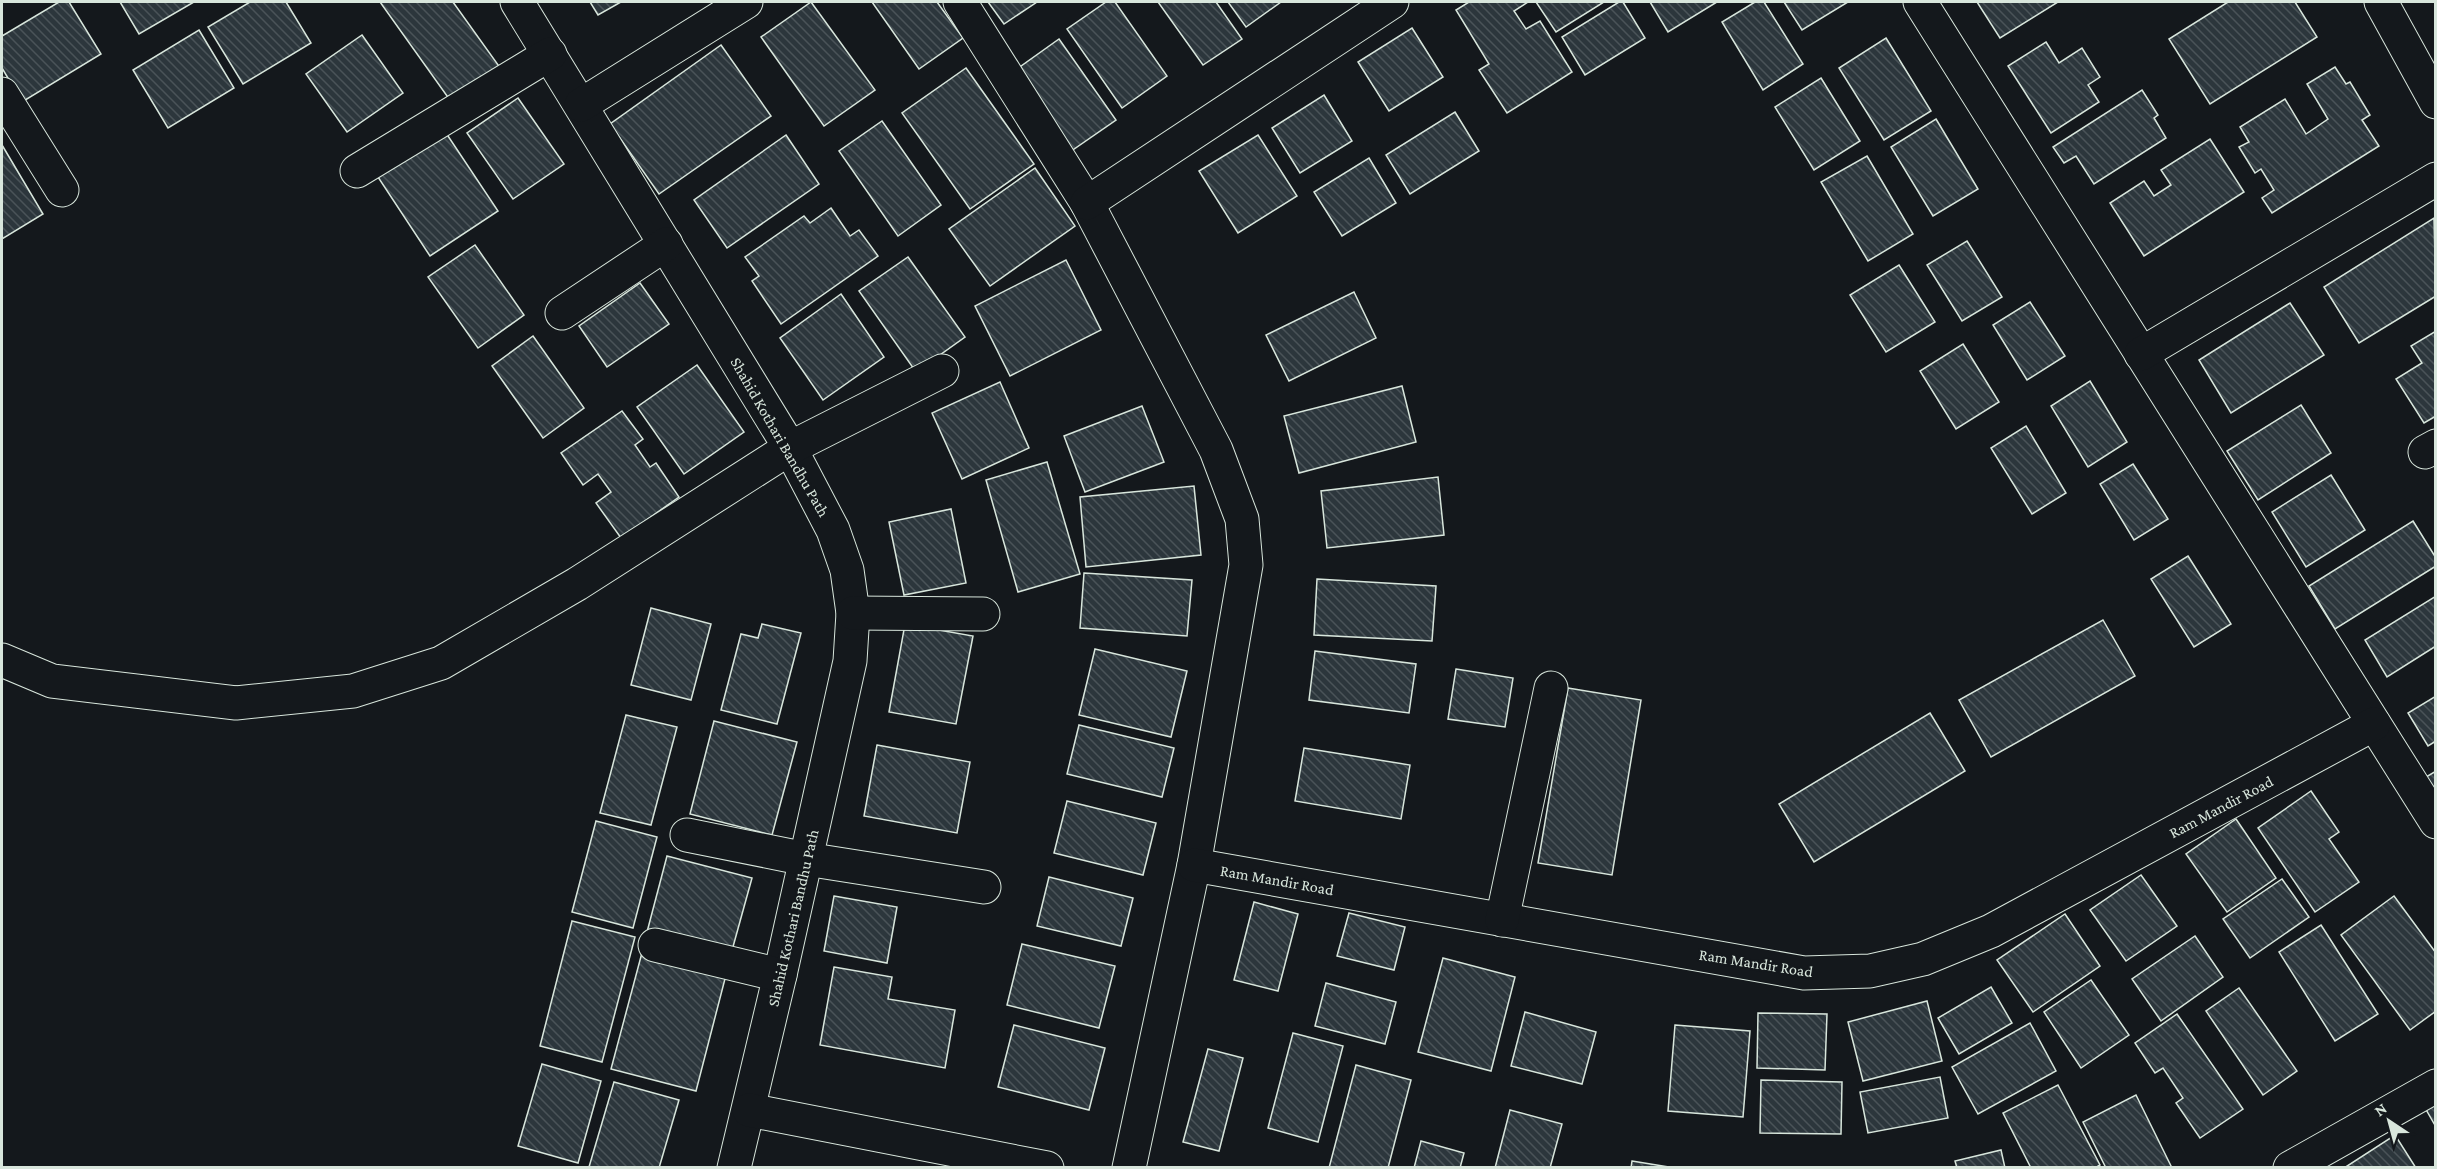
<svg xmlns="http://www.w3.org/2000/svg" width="2437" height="1169" font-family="'Crimson Pro',serif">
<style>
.building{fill:url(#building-back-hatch);stroke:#d8e6dc;stroke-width:1.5}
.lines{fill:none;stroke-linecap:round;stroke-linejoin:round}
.minor-casing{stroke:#d8e6dc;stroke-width:35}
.minor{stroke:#14181c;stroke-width:33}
.labels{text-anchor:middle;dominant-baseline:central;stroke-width:4.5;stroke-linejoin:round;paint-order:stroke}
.street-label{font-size:16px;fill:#d8e6dc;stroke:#14181c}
</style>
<defs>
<pattern id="building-back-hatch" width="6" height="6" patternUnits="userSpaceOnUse" patternTransform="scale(1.5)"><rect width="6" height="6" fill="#2c363c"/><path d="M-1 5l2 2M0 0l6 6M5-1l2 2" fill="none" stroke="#4a5358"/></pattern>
</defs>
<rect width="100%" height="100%" fill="#14181c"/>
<!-- building -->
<g class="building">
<path d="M59,2H69L101,54L22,102L2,68V36Z"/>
<path d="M120,2H194L139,34Z"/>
<path d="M250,2H286L311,43L243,84L208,27Z"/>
<path d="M380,2H453L501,69L452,103Z"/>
<path d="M590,2H621L598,15Z"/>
<path d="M811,2L875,90L824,126L761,37Z"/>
<path d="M872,2H937L963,38L919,69Z"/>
<path d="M988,2H1037L1004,24Z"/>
<path d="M1106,2H1115L1167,76L1122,108L1067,29Z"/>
<path d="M1158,2H1216L1242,39L1203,65Z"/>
<path d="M1228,2H1281L1246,27Z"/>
<path d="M1469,2H1528L1514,11L1526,29L1540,21L1572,72L1507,113L1479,70L1489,64L1456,10Z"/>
<path d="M1536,2H1604L1556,32Z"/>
<path d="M1619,2H1623L1645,38L1585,75L1562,37Z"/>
<path d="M1650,2H1717L1668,32Z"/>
<path d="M1755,2H1764L1803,64L1763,90L1722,22Z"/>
<path d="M1784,2H1848L1802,30Z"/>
<path d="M1977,2H2058L2000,38Z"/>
<path d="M2228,2H2295L2317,37L2210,104L2169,39Z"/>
<path d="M1412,28L1443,77L1389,111L1358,62Z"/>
<path d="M199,30L234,88L168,128L133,70Z"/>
<path d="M362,35L403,93L347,132L306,74Z"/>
<path d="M1886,38L1931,111L1884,140L1839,68Z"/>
<path d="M1059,39L1116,120L1064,156L1007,76Z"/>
<path d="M2046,42L2059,63L2082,48L2100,77L2088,85L2099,102L2051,133L2008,66Z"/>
<path d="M721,45L771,116L659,194L610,124Z"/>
<path d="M2335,67L2346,84L2350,82L2370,115L2362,120L2379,146L2272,213L2262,198L2274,190L2261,169L2255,173L2239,147L2249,142L2240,127L2285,99L2306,134L2328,119L2307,84Z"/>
<path d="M966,68L1034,164L970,209L902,113Z"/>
<path d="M1821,78L1860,141L1814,170L1775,107Z"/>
<path d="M2142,90L2158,115L2154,118L2166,138L2094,184L2076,156L2064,163L2053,147Z"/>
<path d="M1324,95L1352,141L1300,173L1272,128Z"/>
<path d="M518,98L564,164L513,199L467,133Z"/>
<path d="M1455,112L1479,151L1410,194L1386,155Z"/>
<path d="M1936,119L1978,189L1933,216L1891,147Z"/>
<path d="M882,121L941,205L898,236L839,151Z"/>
<path d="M442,127L498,211L430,256L374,171Z"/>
<path d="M786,135L819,184L727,248L694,200Z"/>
<path d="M1258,135L1297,196L1238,233L1199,171Z"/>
<path d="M2210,139L2244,192L2144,256L2110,203L2144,181L2154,196L2171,185L2161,170Z"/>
<path d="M2,145L43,214L2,239Z"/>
<path d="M1867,156L1913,234L1868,261L1821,182Z"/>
<path d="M1369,158L1396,203L1342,236L1314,192Z"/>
<path d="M1035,168L1075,226L990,286L949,229Z"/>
<path d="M831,208L850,236L859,230L878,256L781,324L752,281L759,276L745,257L804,216L810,223Z"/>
<path d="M2434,218L2436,296L2359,343L2324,287Z"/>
<path d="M1967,241L2002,297L1962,321L1927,265Z"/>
<path d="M475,245L524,315L478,348L428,277Z"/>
<path d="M908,257L965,337L916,372L859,291Z"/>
<path d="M1066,260L1101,330L1010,376L975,306Z"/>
<path d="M1899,265L1935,322L1886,352L1850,295Z"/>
<path d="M640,283L669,324L607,367L579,326Z"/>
<path d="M1354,292L1376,338L1289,381L1266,335Z"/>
<path d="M841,294L884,357L823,400L780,338Z"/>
<path d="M2030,302L2065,356L2027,380L1993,325Z"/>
<path d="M2290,303L2324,355L2231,413L2199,360Z"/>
<path d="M2436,331V416L2424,423L2396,379L2422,363L2411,346Z"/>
<path d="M533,336L584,408L543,438L492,366Z"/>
<path d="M1963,344L1999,402L1956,429L1920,371Z"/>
<path d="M697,365L744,432L684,474L637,407Z"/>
<path d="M2090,381L2127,442L2088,467L2051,406Z"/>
<path d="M1000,382L1029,448L962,479L932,413Z"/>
<path d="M1402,386L1416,442L1299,473L1284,416Z"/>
<path d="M2301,405L2331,453L2258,500L2227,451Z"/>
<path d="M1142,406L1164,462L1085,492L1064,436Z"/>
<path d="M622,411L643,439L635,445L650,467L656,463L679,497L621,538L596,503L611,492L598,474L583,485L561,453Z"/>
<path d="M2026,426L2066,493L2032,514L1991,448Z"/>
<path d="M1047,462L1080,574L1018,592L986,480Z"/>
<path d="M2133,464L2168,519L2134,540L2100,484Z"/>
<path d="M2331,475L2365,530L2306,567L2272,512Z"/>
<path d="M1438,477L1444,535L1327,548L1321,491Z"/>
<path d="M1194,486L1201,555L1086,567L1080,497Z"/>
<path d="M951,509L966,583L904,595L889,522Z"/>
<path d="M2413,521L2436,558V566L2335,629L2309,586Z"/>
<path d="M2188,556L2231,624L2194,647L2151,579Z"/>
<path d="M1084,573L1192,580L1187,636L1080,628Z"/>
<path d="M1317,579L1436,586L1432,641L1314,635Z"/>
<path d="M2436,596V646L2387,677L2365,640Z"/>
<path d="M651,608L711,624L691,700L631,685Z"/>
<path d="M2103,620L2135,676L1991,757L1959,700Z"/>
<path d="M762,624L801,633L777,724L721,710L741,634L758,638Z"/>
<path d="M905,624L973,636L956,724L889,712Z"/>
<path d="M1095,649L1187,671L1171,737L1079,715Z"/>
<path d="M1315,651L1416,664L1409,713L1309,700Z"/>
<path d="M1456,669L1513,678L1505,727L1448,719Z"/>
<path d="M1568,688L1641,700L1612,875L1538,863Z"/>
<path d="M2436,696V741L2428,746L2408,713Z"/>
<path d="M1930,713L1965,771L1814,862L1779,804Z"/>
<path d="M626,715L677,727L651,825L600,813Z"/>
<path d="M714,721L797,742L772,835L690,814Z"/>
<path d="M1079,725L1174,748L1162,797L1067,774Z"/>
<path d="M877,745L970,762L957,833L864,816Z"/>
<path d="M1304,748L1410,765L1401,819L1295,801Z"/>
<path d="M2436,771V792L2426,777Z"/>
<path d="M2311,791L2339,832L2329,839L2359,882L2315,912L2258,828Z"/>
<path d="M1067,801L1156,823L1143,875L1054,853Z"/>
<path d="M2236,819L2276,878L2227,912L2186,854Z"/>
<path d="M596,821L657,837L633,928L572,912Z"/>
<path d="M667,856L752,878L731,954L647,932Z"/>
<path d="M2141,875L2177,926L2126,961L2090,910Z"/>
<path d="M1049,877L1133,898L1121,946L1037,926Z"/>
<path d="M2282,879L2309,917L2250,958L2223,919Z"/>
<path d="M834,896L897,907L887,963L824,951Z"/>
<path d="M2394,896L2436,953V1011L2410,1030L2341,935Z"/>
<path d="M1254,902L1298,914L1278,991L1234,980Z"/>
<path d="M1349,913L1405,927L1394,970L1337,956Z"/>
<path d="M2065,914L2100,966L2033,1012L1997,960Z"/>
<path d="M572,921L635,937L602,1062L540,1046Z"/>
<path d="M2321,925L2378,1014L2335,1041L2279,952Z"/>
<path d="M2195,936L2223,977L2161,1021L2132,979Z"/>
<path d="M1022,944L1115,966L1099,1028L1007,1005Z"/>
<path d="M643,949L727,971L696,1091L611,1069Z"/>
<path d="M1443,958L1515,977L1491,1071L1418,1052Z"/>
<path d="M834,967L892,977L888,999L955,1010L945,1068L820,1045Z"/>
<path d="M2091,980L2129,1035L2081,1068L2044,1012Z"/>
<path d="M1326,983L1396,1002L1385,1044L1315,1026Z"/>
<path d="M1991,987L2012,1023L1959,1054L1938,1018Z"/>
<path d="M2239,988L2297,1071L2263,1095L2206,1011Z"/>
<path d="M1927,1001L1942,1061L1863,1081L1848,1022Z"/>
<path d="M1525,1012L1596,1032L1582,1084L1511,1066Z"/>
<path d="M1758,1013L1827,1014L1825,1070L1757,1068Z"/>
<path d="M2177,1014L2243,1109L2200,1138L2176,1103L2183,1098L2163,1068L2155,1073L2135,1043Z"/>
<path d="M2030,1023L2056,1071L1978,1114L1952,1067Z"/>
<path d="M1014,1025L1105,1048L1089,1110L998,1087Z"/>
<path d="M1675,1025L1750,1031L1743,1117L1668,1111Z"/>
<path d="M1293,1033L1343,1046L1318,1142L1268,1128Z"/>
<path d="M1208,1049L1243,1058L1219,1151L1183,1142Z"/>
<path d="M542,1064L601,1081L578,1163L518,1146Z"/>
<path d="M1356,1065L1411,1080L1388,1168H1329Z"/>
<path d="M1940,1077L1948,1118L1868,1133L1860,1092Z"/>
<path d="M1761,1080L1842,1082L1841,1134L1760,1133Z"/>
<path d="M614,1082L679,1100L659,1168L589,1167Z"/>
<path d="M2058,1085L2100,1165L2095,1168H2031L2003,1113Z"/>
<path d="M2136,1095L2172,1168H2106L2083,1122Z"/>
<path d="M2436,1100V1127L2424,1106Z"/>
<path d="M1510,1110L1562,1124L1550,1168H1495Z"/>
<path d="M2395,1135L2416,1168H2344Z"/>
<path d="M1421,1141L1464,1153L1460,1168H1414Z"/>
<path d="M2001,1150L2005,1168H1957L1955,1161Z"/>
<path d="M1632,1161L1675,1168H1631Z"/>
</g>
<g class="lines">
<defs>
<g id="minor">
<path d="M517,2L790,448L833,530L847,570L853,613L850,661L780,975L734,1168"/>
<path d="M960,2L1087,203L1216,450L1242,519L1246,565L1194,865L1129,1168"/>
<path d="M1920,2L2436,822"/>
<path d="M2381,2L2436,102"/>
<path d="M2,94L62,190"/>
<path d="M581,105L746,2"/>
<path d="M357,171L550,54"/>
<path d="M1087,203L1392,2"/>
<path d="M562,313L666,244"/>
<path d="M2141,354L2436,179"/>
<path d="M2425,452L2436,446"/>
<path d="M853,613L983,614"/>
<path d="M2,660L52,681L236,703L353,691L441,663L577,584L790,448L942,371"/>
<path d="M687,835L806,859L984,887"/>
<path d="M1194,865L1804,973L1870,971L1923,959L1991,931L2374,724"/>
<path d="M1502,920L1551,688"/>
<path d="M655,945L780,975"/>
<path d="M749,1110L1047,1168"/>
<path d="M2290,1168L2436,1086"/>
</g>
</defs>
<!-- minor casing -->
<use href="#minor" class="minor-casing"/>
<!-- minor -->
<use href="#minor" class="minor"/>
</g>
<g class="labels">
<!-- street labels -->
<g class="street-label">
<text transform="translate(780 437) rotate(60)">Shahid Kothari Bandhu Path</text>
<text transform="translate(2221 807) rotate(-28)">Ram Mandir Road</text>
<text transform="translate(1277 880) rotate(10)">Ram Mandir Road</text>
<text transform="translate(793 918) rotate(-77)">Shahid Kothari Bandhu Path</text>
<text transform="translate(1756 963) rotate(9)">Ram Mandir Road</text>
</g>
</g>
<!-- border -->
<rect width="2437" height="1169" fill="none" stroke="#d8e6dc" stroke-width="6"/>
<!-- north arrow -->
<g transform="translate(2389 1121) rotate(324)" stroke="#14181c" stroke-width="4.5" paint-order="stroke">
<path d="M0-4.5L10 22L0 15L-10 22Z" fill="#d8e6dc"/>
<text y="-9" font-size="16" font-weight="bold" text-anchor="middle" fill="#d8e6dc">N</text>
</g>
</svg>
